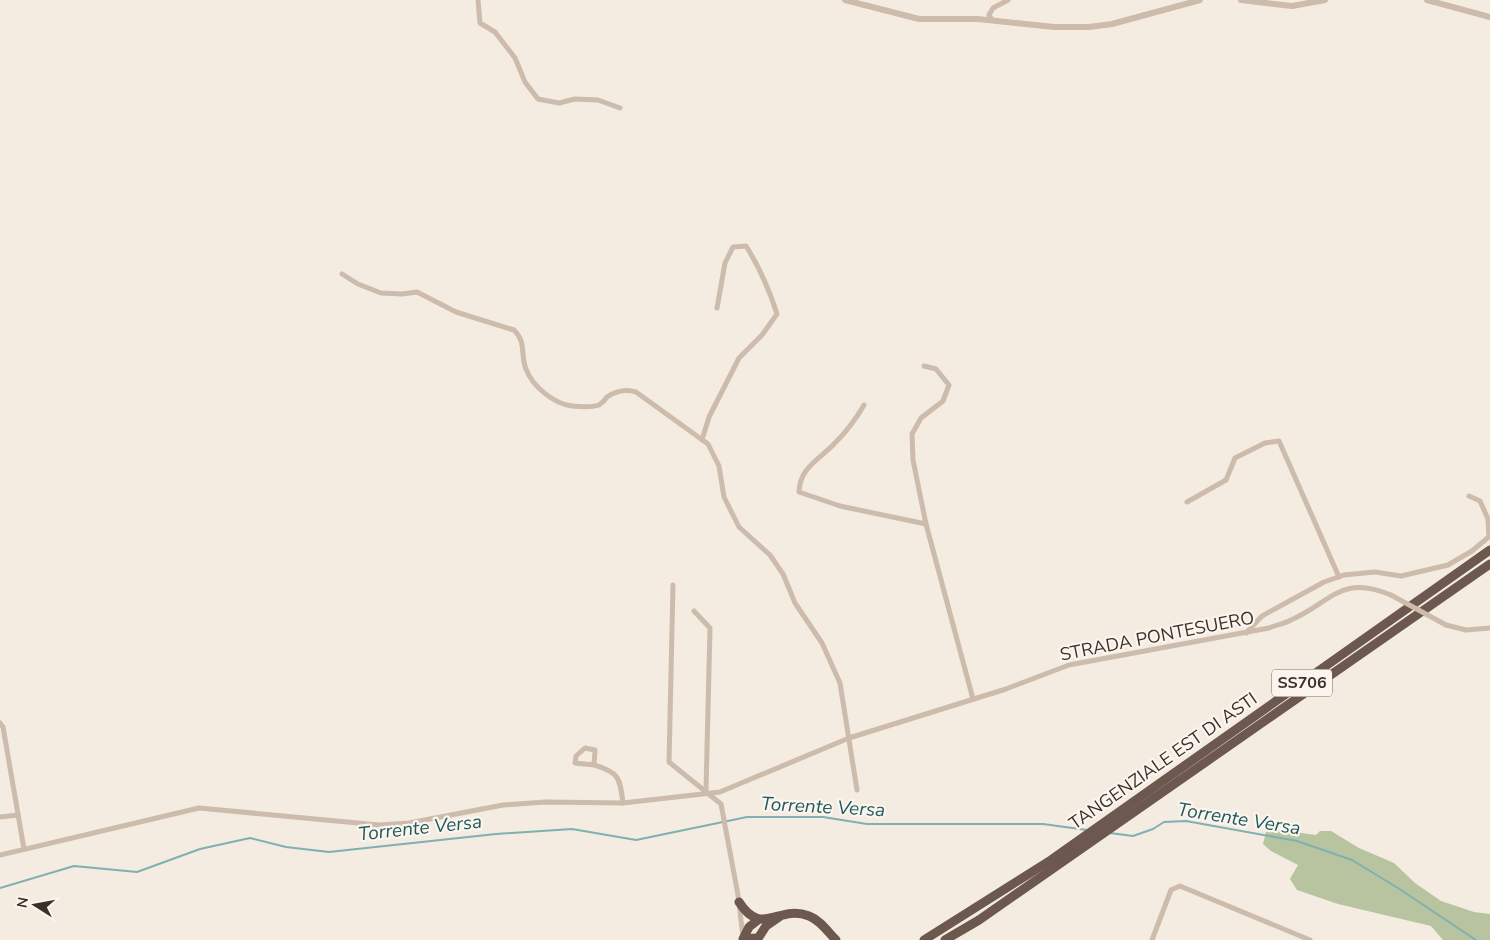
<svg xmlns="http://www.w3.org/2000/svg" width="1490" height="940" font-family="'Nunito Sans',sans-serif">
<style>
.green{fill:#b8c4a0}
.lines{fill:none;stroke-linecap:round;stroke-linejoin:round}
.stream{stroke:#7fb0b2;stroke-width:2}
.minor{stroke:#cdbbac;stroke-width:5}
.tertiary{stroke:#cdbbac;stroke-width:6}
.trunk{stroke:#6c584f;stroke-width:9}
.minor-bridge{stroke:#cdbbac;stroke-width:5}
.labels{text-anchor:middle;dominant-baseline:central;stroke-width:4.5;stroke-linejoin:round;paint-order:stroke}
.shield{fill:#fbf5ee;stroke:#756b66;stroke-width:1}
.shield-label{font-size:16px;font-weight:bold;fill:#3b302b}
.street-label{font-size:18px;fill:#3b302b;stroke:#fbf5ee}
.water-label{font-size:19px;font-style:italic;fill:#1f5a5e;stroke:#fbf5ee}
</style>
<rect width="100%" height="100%" fill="#f4ebe1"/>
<!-- green -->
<path class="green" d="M1267,828L1316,835L1320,831H1331L1359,848L1394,863L1415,883L1441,901L1474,912L1490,914V940H1443L1431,926L1338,904L1297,890L1290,879L1298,865L1271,851L1263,844Z"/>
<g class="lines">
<!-- stream -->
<g class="stream">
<path d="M1110,833L1133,836L1153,829L1164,822L1186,821L1297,841L1352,860L1398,888L1476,940"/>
<path d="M0,888L74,866L137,872L200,849L250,838L286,847L329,852L496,834L572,829L636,840L747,817H823L867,824H1043L1087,830"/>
</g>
<!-- minor -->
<g class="minor">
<path d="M478,0L480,23L495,32L515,58L525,82L538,99L559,103L575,99L598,100L620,108"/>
<path d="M992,20L989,15L993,8L1008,0"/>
<path d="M342,274L358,284L381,293L402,294L417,292L456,312L514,330C527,343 520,355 526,369C532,386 554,404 572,406C581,407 590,408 599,405C602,403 605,400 607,397C616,391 626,389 636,392L708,444L719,466L724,497L739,527L770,555L783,574L795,603L822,643L840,683L857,790"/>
<path d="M924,366L936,369L949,385L943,401L921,418L912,434L913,460L926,524L973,699"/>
<path d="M864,405C856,419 847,431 835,443C819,460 800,467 799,492L840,506L926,524"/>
<path d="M702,440L709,417L739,358L762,335L777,314C769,289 760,268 746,246L733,247L725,263L717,308"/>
<path d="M1469,496L1480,501L1488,519L1489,537"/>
<path d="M1187,502L1226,480L1235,458L1265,443L1279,441L1339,577"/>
<path d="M673,585L669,762L721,804L738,895L743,937"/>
<path d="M694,611L710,628L706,790"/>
<path d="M1446,625L1466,630L1490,628"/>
<path d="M1246,633L1262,616L1324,582L1344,575L1375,572L1401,576L1448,565L1472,551L1490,536"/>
<path d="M0,723L3,727L24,849"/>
<path d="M594,765L575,763L576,756L585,748L595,750L594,765C619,772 620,778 623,803"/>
<path d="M0,817L18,815"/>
<path d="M0,855L199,808L379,825L409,823L503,805L545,802L623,803L720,792L849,738L1006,689L1069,665L1269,628C1276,625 1284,624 1291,620C1332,602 1340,574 1391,595"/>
<path d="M1152,940L1171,890L1180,886L1310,940"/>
</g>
<!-- tertiary -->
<g class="tertiary">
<path d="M845,0L919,19H978L1054,27H1089L1112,24L1200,0"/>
<path d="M1241,0L1292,6L1325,0"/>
<path d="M1427,0L1490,17"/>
</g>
<!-- trunk -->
<g class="trunk">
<path d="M739,902C762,938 778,904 809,916C820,920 828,932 836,940"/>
<path d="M757,938L743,939L749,927L758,920"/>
<path d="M757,940L766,926L779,917"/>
<path d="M924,940L1051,860L1490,550"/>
<path d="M945,940L979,920L1490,564"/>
</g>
<!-- minor-bridge -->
<path class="minor-bridge" d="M1391,595L1446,625"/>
</g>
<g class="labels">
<!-- shield labels -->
<rect class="shield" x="1272" y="669.5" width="60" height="27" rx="4"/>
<g class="shield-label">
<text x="1302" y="683">SS706</text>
</g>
<!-- street labels -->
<g class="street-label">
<text transform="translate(1157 636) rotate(-11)">STRADA PONTESUERO</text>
<text transform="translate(1163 761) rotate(-35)">TANGENZIALE EST DI ASTI</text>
</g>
<!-- water labels -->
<g class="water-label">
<text transform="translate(823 807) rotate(3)">Torrente Versa</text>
<text transform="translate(1239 819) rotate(9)">Torrente Versa</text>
<text transform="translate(420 828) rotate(-6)">Torrente Versa</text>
</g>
</g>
<!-- north arrow -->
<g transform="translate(35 905) rotate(281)" stroke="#fbf5ee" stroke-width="4" paint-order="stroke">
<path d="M0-4L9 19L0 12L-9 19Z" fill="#3b302b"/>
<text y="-8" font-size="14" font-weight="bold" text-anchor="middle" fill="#3b302b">N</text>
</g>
</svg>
